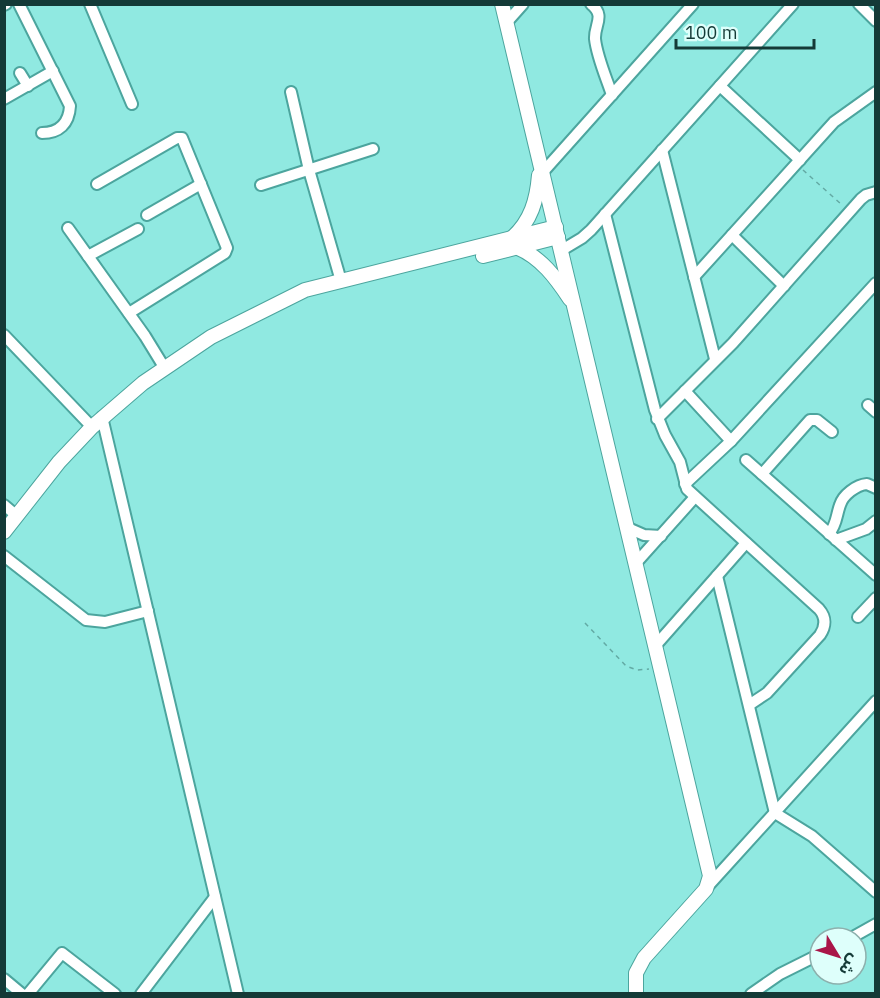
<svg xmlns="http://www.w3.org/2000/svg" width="880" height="998" font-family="'IBM Plex Sans','Noto Sans Arabic',sans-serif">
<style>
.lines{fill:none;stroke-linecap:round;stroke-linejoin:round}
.minor-casing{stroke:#4ca59e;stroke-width:14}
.major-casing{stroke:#4ca59e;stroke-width:16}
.path{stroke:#63aaa4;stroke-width:1.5;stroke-dasharray:4.5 4.5;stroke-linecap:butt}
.minor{stroke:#fff;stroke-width:10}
.major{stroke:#fff;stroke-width:14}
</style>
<rect width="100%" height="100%" fill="#90e9e1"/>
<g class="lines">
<defs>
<g id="minor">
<path d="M19,4L70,106C69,124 59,133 42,133"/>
<path d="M90,4L132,104"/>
<path d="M591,4C606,16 594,25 595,39C597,57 606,77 612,95"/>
<path d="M859,4L876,21"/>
<path d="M4,5L6,4"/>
<path d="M507,22L523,4"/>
<path d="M20,73L28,86"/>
<path d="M720,86L800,160"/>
<path d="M291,92L309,170L341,281"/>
<path d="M4,99L53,71"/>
<path d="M662,150L715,359"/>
<path d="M543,172L693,4"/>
<path d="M97,184L177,138H182L227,248L225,253L129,313"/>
<path d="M261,185L373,149"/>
<path d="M605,214L655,410L665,435L680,462L687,489L819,609C826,617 826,626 820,635L767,693L749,705"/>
<path d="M147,215L201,184"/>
<path d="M68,228L145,336L164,367"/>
<path d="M732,235L784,286"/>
<path d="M562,250L582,238L591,230L793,4"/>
<path d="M88,256L138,229"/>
<path d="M694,277L834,122L876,92"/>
<path d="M4,335L92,427"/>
<path d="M685,391L731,441"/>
<path d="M868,405L876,412"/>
<path d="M102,417L238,994"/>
<path d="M657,419L733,343L861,199L866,195L876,192"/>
<path d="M746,460L876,575"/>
<path d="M762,474L810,420H817L832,432"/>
<path d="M685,484L731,441L876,283"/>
<path d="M4,505L17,516"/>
<path d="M628,528L644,535L661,536"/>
<path d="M829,534C837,524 836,516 840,505C843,495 856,485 867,484L876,488"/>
<path d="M836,540L866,529L876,521"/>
<path d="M4,556L86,620L105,622L148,611"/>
<path d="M636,563L695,497"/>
<path d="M717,576L775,813L812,836L876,892"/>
<path d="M858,617L876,598"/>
<path d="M656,645L746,543"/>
<path d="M709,885L876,701"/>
<path d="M851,938L876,924"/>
<path d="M4,979L22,994"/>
<path d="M28,994L62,953L115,994"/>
<path d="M141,994L215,897"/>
<path d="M751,994L780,974L820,954"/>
</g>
<g id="major">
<path d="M502,4L710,876L706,889L644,958L636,973V994"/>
<path d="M512,238C531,221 537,200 539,175"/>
<path d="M516,247C541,257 556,278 570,299"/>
<path d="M483,256L558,237"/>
<path d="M4,532L59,462L92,427L143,383L211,337L305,290L556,227"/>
</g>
</defs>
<!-- minor casing -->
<use href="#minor" class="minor-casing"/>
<!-- major casing -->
<use href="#major" class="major-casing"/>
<!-- path -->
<g class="path">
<path d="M803,170L842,205"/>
<path d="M585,623L626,666L637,670L649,669"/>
</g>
<!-- minor -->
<use href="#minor" class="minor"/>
<!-- major -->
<use href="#major" class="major"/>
</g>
<!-- border -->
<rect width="880" height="998" fill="none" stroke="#143a37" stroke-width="12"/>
<!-- north arrow -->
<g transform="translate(838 956) rotate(128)"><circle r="28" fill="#defffb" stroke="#8db0ad" stroke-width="1.5"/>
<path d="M0-4.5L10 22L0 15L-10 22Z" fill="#a91548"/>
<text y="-9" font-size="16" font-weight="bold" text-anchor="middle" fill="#143a37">ش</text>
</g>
<!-- scale -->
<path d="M676 39v9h138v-9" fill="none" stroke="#143a37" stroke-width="3"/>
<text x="685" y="39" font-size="18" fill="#143a37" stroke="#defffb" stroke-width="4.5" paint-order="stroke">100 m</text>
</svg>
